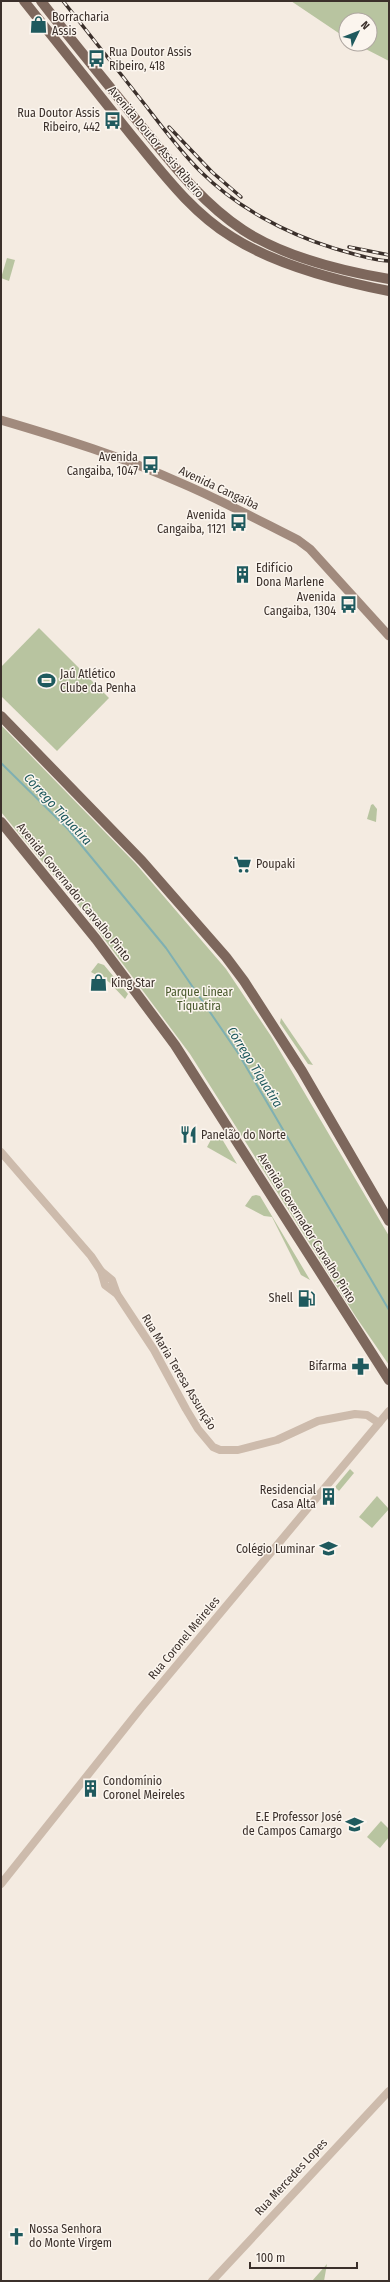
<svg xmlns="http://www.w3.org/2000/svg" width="390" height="2282" font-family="'Fira Sans Condensed',sans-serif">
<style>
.green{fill:#b8c4a0}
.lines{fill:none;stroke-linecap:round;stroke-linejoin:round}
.stream{stroke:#7fb0b2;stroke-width:2}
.tertiary{stroke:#cdbbac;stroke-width:8}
.secondary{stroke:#a18a7d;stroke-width:9}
.primary{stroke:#7d675c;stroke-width:10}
.rail-casing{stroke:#3b302b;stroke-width:3.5}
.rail{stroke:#fbf5ee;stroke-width:2;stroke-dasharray:6;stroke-linecap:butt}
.labels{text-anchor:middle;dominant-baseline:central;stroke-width:3;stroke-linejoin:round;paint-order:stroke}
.poi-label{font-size:12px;fill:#3b302b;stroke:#fbf5ee;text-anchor:start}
.street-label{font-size:12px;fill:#3b302b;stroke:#fbf5ee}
.park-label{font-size:12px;fill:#4a5a2e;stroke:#fbf5ee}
.water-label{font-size:13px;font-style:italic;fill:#1f5a5e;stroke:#fbf5ee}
</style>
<rect width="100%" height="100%" fill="#f4ebe1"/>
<!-- green -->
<g class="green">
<path d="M291,1H389V61L356,44H370V20H346V38Z"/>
<path d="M7,258L15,260L9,281L1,278Z"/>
<path d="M39,628L109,698L57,751L1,696V667Z"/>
<path d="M1,725L136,864L226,969L271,1036L389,1236V1365L356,1317L190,1054L84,912L1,812Z"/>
<path d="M373,804L377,809L376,822L367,819L371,805Z"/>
<path d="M98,963L104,965L128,994L125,999L109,982L91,972Z"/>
<path d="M281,1018L313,1065L308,1064L280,1023Z"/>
<path d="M218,1133L219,1134L237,1164L207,1147L214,1134Z"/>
<path d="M256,1195L260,1196L310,1280L301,1275L272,1217L264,1216L245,1206L252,1196Z"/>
<path d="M350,1469L354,1473L339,1491L335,1487Z"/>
<path d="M377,1496L389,1509L372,1528L359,1517Z"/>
<path d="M381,1821L389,1829V1837L380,1848L367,1837Z"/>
<path d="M327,2264L324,2281H312Z"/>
</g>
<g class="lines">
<!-- stream -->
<path class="stream" d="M1,763L68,829L166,948L238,1053L389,1310"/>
<!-- tertiary -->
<g class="tertiary">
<path d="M1,1152L91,1256L101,1271L105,1285L117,1294L154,1350L186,1409L198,1429L213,1447L220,1450H238L277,1440L318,1421L355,1414L367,1415L379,1423"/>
<path d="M101,1271L112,1280L117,1294"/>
<path d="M1,1884L141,1708L389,1411"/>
<path d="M212,2281L389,2091"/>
</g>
<!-- secondary -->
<path class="secondary" d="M1,420C62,438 123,457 181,483C221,500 260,521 298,540L310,549L389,636"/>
<!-- primary -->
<g class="primary">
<path d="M24,1C60,46 96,91 132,136C162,172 191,212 232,237C276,265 338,281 389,291"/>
<path d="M41,1C71,40 103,78 134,117C168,158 198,200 243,230C283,256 342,271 389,279"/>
<path d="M1,716L142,861L226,957L244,981L302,1071L389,1221"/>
<path d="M1,822L96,939L175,1045L389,1380"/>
</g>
<defs>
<g id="rail">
<path d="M63,1C91,36 118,71 146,106C163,128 180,151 200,171C236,207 285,233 333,248C351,253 370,260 389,261"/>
<path d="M169,127L212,172L241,197"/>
<path d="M349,247L389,255"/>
</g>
</defs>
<!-- rail casing -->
<use href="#rail" class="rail-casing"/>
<!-- rail -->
<use href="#rail" class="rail"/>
</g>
<!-- icons -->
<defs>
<symbol id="shop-bare" viewBox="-9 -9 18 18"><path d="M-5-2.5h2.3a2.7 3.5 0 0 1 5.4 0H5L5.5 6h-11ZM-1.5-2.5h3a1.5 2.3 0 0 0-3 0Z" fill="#1f5a5e" stroke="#fbf5ee" stroke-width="2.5" paint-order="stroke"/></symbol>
<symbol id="bus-bare" viewBox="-9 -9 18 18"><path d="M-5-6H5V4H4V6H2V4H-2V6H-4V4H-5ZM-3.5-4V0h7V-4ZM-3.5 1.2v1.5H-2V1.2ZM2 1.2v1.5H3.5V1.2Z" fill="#1f5a5e" stroke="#fbf5ee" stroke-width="2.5" paint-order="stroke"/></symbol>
<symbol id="building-bare" viewBox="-9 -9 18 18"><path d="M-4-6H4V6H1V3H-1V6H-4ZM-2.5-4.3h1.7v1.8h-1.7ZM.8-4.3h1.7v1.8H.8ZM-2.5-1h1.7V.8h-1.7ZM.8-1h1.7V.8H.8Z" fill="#1f5a5e" stroke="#fbf5ee" stroke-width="2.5" paint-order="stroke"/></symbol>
<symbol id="stadium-bare" viewBox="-9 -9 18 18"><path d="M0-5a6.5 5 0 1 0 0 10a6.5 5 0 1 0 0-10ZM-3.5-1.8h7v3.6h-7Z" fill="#1f5a5e" stroke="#fbf5ee" stroke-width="2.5" paint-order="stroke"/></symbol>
<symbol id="supermarket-bare" viewBox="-9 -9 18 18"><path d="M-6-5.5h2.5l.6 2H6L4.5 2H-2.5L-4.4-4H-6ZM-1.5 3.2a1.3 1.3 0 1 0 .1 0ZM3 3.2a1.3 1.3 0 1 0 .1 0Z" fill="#1f5a5e" stroke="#fbf5ee" stroke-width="2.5" paint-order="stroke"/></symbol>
<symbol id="restaurant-bare" viewBox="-9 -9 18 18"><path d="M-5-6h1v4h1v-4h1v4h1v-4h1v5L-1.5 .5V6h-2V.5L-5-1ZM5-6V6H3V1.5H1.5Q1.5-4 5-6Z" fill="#1f5a5e" stroke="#fbf5ee" stroke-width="2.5" paint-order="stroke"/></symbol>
<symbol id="fuel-bare" viewBox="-9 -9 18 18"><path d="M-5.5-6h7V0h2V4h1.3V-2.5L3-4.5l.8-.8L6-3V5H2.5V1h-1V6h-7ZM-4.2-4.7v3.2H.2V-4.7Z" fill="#1f5a5e" stroke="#fbf5ee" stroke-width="2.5" paint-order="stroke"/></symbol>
<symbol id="pharmacy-bare" viewBox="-9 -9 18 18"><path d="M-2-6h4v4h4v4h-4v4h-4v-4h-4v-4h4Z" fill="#1f5a5e" stroke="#fbf5ee" stroke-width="2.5" paint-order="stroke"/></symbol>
<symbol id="school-bare" viewBox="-9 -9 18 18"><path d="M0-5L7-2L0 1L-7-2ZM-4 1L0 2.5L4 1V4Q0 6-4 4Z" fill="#1f5a5e" stroke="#fbf5ee" stroke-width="2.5" paint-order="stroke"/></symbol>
<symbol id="church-bare" viewBox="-9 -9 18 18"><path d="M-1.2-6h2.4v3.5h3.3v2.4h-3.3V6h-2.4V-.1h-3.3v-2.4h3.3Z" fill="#1f5a5e" stroke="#fbf5ee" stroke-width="2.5" paint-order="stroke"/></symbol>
</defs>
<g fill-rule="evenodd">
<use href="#shop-bare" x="26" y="12" width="25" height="25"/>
<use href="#bus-bare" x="84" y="46" width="25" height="25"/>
<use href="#bus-bare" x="100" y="108" width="25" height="25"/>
<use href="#bus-bare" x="138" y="452" width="25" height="25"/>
<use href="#bus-bare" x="226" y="510" width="25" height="25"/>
<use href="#building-bare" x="230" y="562" width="25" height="25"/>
<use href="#bus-bare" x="336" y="592" width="25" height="25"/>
<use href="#stadium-bare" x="34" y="668" width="25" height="25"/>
<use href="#supermarket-bare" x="230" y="852" width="25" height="25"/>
<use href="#shop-bare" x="86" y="970" width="25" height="25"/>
<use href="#restaurant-bare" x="176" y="1122" width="25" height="25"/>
<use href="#fuel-bare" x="294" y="1286" width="25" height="25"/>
<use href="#pharmacy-bare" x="348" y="1354" width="25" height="25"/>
<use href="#building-bare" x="316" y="1484" width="25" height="25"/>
<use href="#school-bare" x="316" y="1536" width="25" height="25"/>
<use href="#building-bare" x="78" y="1776" width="25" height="25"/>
<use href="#school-bare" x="342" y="1812" width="25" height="25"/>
<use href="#church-bare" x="4" y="2224" width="25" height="25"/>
</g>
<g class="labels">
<!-- poi labels -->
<g class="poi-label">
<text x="52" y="17">Borracharia<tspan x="52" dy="14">Assis</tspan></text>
<text x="109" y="52">Rua Doutor Assis<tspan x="109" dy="14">Ribeiro, 418</tspan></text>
<text x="100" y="113" text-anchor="end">Rua Doutor Assis<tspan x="100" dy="14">Ribeiro, 442</tspan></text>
<text x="138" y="457" text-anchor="end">Avenida<tspan x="138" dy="14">Cangaiba, 1047</tspan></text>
<text x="226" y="515" text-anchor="end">Avenida<tspan x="226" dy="14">Cangaiba, 1121</tspan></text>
<text x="256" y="568">Edifício<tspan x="256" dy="14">Dona Marlene</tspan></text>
<text x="336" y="597" text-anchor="end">Avenida<tspan x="336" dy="14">Cangaiba, 1304</tspan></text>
<text x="60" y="674">Jaú Atlético<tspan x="60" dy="14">Clube da Penha</tspan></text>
<text x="256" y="864">Poupaki</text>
<text x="111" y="983">King Star</text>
<text x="201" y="1135">Panelão do Norte</text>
<text x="293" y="1298" text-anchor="end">Shell</text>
<text x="347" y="1366" text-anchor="end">Bifarma</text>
<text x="316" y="1490" text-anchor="end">Residencial<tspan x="316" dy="14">Casa Alta</tspan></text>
<text x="315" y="1549" text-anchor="end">Colégio Luminar</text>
<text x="103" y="1781">Condomínio<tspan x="103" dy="14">Coronel Meireles</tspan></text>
<text x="342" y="1817" text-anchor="end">E.E Professor José<tspan x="342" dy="14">de Campos Camargo</tspan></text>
<text x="29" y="2229">Nossa Senhora<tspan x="29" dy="14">do Monte Virgem</tspan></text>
</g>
<!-- street labels -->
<g class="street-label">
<text transform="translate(156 142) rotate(50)">Avenida Doutor Assis Ribeiro</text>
<text transform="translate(219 488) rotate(25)">Avenida Cangaíba</text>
<text transform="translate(74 892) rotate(51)">Avenida Governador Carvalho Pinto</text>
<text transform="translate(307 1228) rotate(58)">Avenida Governador Carvalho Pinto</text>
<text transform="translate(179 1372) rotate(59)">Rua Maria Teresa Assunção</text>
<text transform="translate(184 1638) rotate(-50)">Rua Coronel Meireles</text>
<text transform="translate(291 2177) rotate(-47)">Rua Mercedes Lopes</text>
</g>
<!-- park labels -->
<g class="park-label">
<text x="199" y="992">Parque Linear<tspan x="199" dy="14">Tiquatira</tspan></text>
</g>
<!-- water labels -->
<g class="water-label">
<text transform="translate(58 809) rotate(47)">Córrego Tiquatira</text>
<text transform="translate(255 1067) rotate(58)">Córrego Tiquatira</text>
</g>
</g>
<!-- border -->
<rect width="390" height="2282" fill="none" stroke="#3b302b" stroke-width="4"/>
<!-- north arrow -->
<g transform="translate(358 32) rotate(47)"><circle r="19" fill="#fbf5ee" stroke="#aea6a0"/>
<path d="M0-3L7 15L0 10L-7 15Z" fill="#1f5a5e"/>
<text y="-6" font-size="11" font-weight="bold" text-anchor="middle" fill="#3b302b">N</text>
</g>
<!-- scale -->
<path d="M250 2262v6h107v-6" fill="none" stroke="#3b302b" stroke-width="2"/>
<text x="256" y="2262" font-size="12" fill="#3b302b" stroke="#fbf5ee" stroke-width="3" paint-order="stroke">100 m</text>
</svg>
